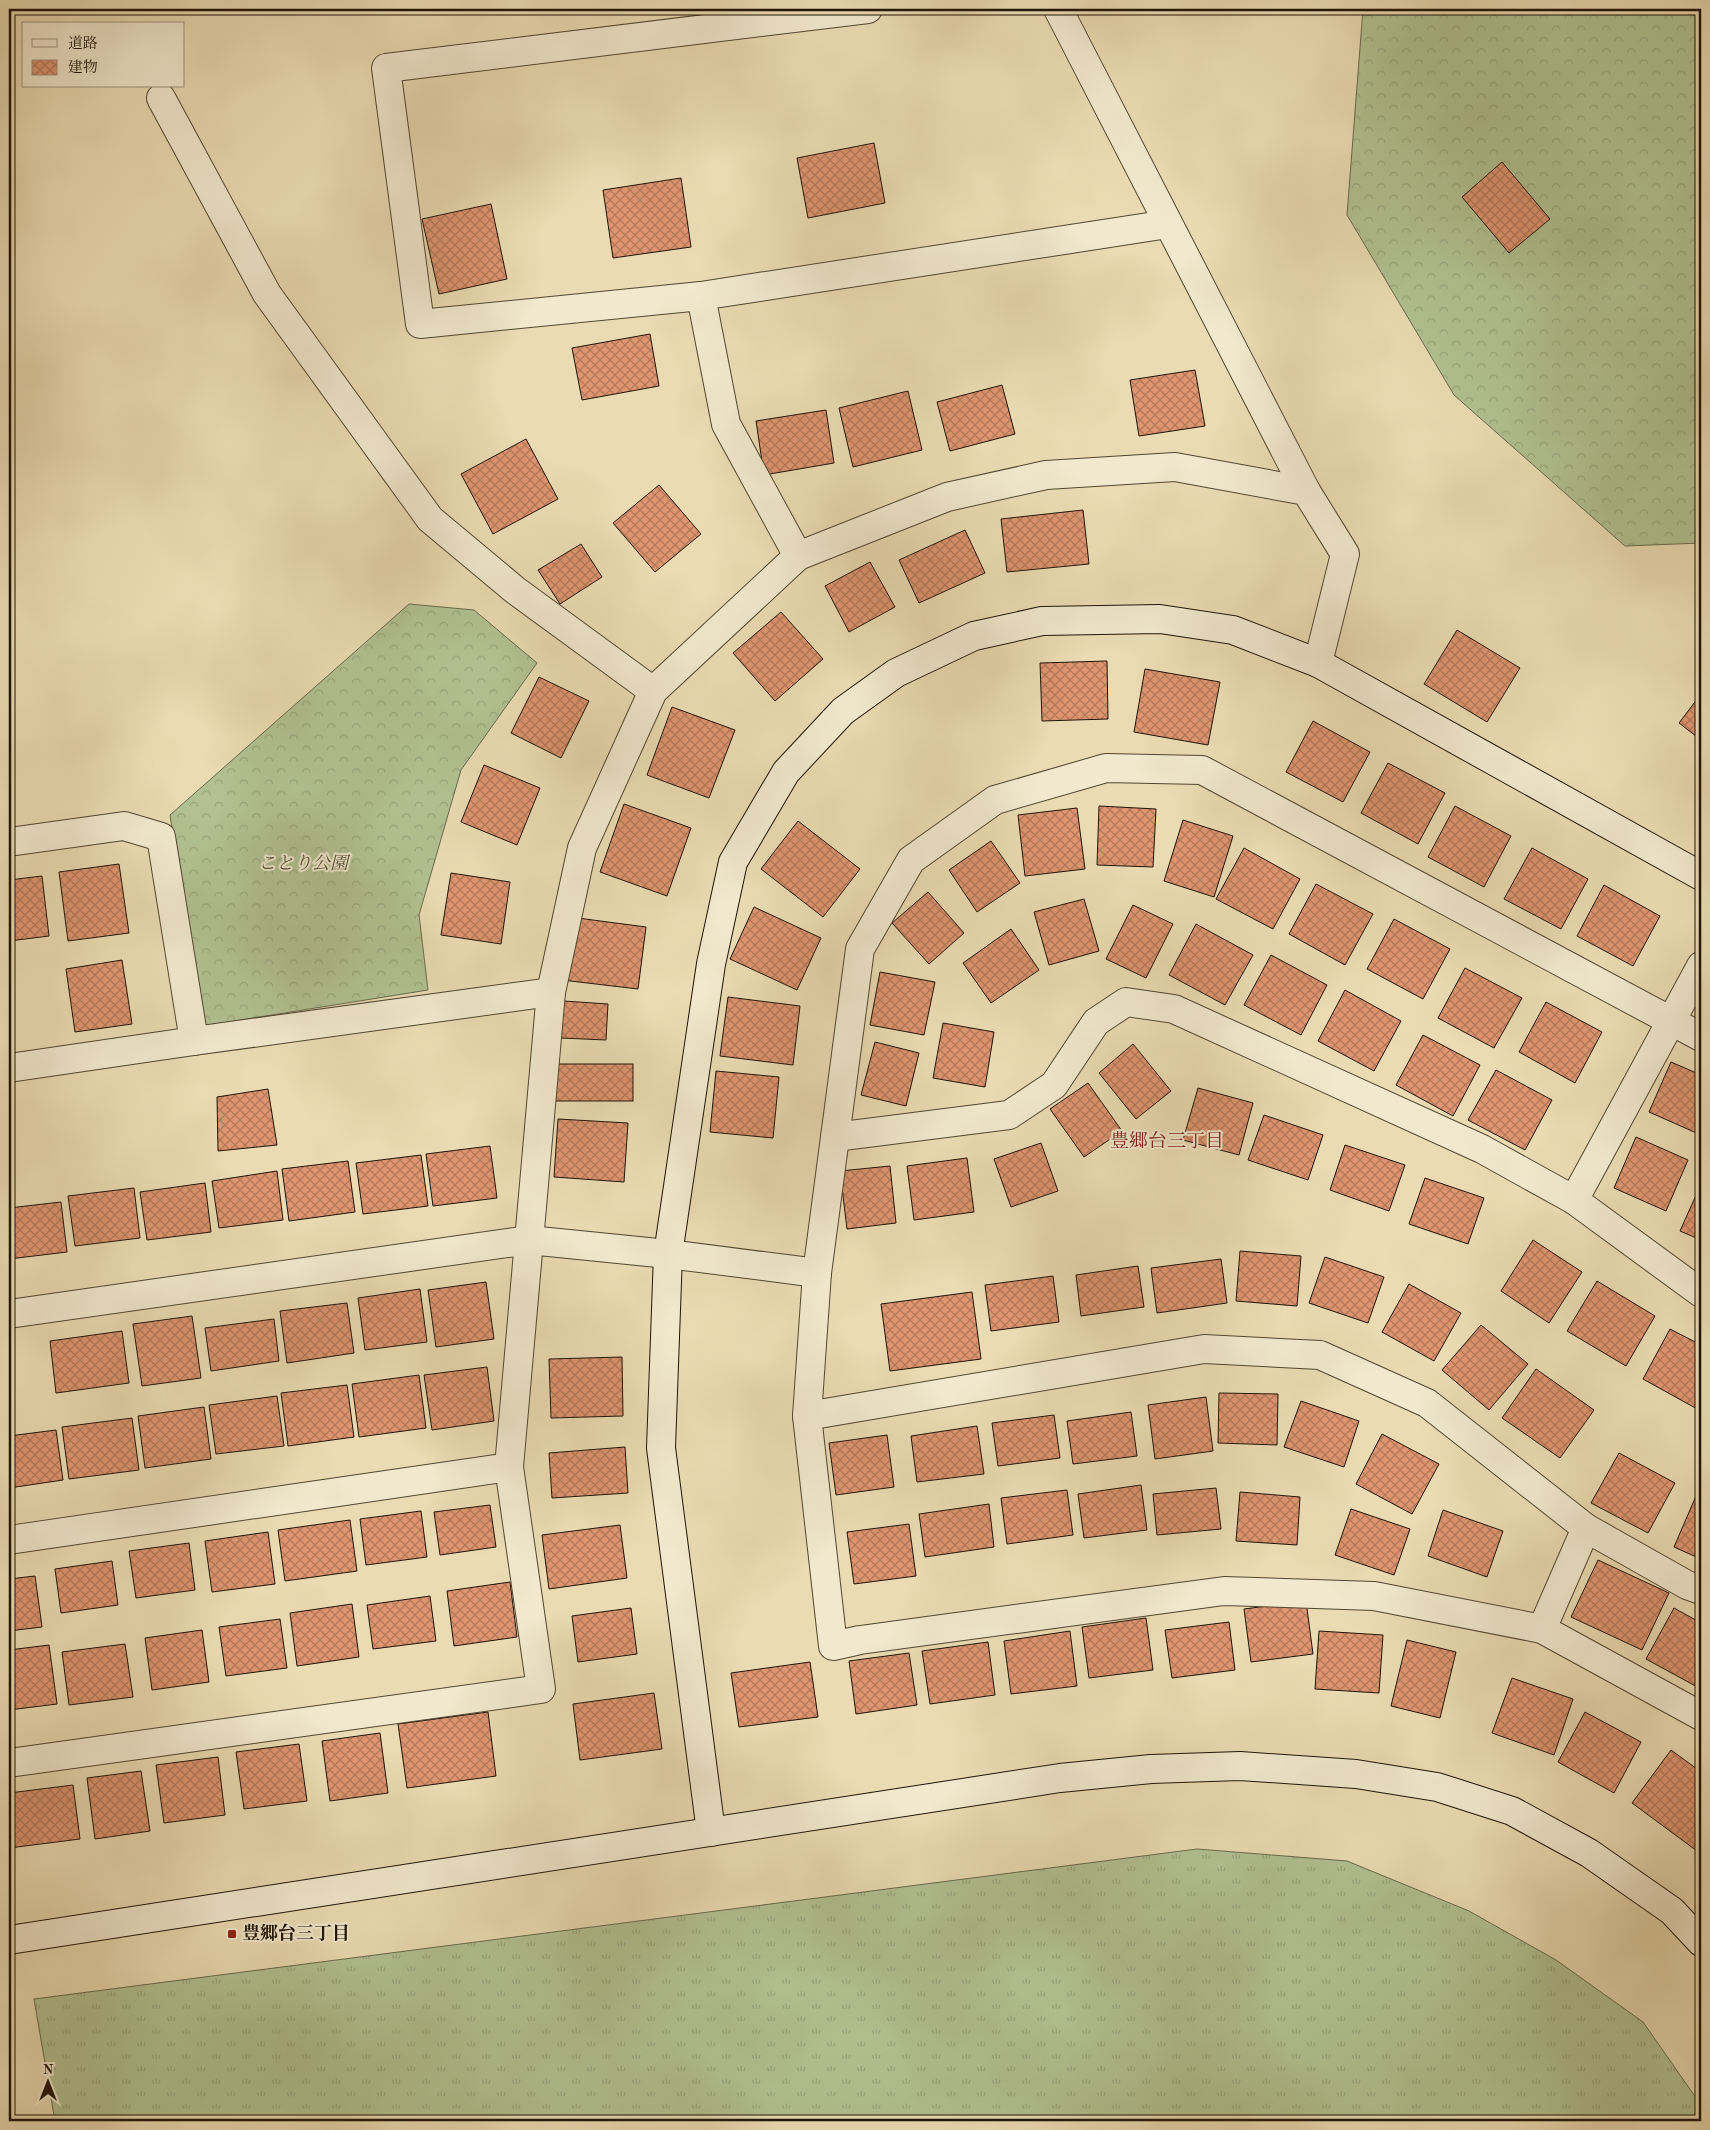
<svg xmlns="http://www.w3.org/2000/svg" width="1710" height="2130" font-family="'Old Standard TT','Noto Serif JP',serif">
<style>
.grass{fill:url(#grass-tufts);stroke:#686a4c}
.forest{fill:url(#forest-crowns);stroke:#686a4c}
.building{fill:url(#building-cross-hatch);stroke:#1e1408}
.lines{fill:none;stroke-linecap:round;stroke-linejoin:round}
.street-casing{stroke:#514632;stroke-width:30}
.secondary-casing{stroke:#1e1408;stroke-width:30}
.street{stroke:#f1e8cd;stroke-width:28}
.secondary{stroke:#f1e8cd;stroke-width:28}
.poi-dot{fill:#8f2418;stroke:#f1e8cd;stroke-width:2}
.labels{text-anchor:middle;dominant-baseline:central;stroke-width:4;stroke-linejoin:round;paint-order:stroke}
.park-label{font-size:18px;font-style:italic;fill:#515138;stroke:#f1e8cd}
.poi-label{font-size:18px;font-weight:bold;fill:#1e1408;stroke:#f1e8cd;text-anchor:start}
.neighbourhood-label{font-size:19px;fill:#7a1f14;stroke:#f1e8cd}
</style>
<defs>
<pattern id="grass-tufts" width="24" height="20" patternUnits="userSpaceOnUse" patternTransform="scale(1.25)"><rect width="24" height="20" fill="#b1c191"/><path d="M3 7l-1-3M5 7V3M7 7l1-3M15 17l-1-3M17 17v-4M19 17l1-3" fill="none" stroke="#98a57c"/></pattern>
<pattern id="forest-crowns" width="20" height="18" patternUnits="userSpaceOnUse" patternTransform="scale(1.25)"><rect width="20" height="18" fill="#b1c191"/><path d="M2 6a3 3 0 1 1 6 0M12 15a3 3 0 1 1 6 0" fill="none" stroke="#98a57c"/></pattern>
<pattern id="building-cross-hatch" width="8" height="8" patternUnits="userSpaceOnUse" patternTransform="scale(1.25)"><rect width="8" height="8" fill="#de9570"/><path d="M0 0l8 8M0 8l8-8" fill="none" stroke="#b3785a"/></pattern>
</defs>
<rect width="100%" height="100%" fill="#eadbb2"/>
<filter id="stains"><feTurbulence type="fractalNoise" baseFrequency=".004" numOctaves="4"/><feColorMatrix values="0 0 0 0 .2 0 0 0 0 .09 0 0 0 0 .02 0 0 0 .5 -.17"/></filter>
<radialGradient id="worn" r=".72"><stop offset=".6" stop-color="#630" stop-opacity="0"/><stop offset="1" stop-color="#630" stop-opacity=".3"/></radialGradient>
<!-- grass -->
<path class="grass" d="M1197,1849L1347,1861L1469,1911L1556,1960L1643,2022L1701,2105V2121H55L34,1999Z"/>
<!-- forest -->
<g class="forest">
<path d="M1363,9H1701V543L1625,546L1454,395L1347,215Z"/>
<path d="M409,604L474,610L537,663L461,770L419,915L428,990L203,1026L170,815Z"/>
</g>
<!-- building -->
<g class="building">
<path d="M874,143L885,203L808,218L797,158Z"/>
<path d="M1502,162L1550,219L1509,253L1462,197Z"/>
<path d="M681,178L691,247L613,258L603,190Z"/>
<path d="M491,204L507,279L439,294L422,219Z"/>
<path d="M650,334L659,386L582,400L572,348Z"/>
<path d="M1195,370L1205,426L1139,436L1130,380Z"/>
<path d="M1002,385L1015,434L950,451L937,402Z"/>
<path d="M908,391L922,450L853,467L839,408Z"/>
<path d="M826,410L834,463L764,475L756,421Z"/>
<path d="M526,439L558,499L493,534L461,474Z"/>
<path d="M659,485L701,534L655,572L613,523Z"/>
<path d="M1083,510L1089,564L1007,572L1001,519Z"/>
<path d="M965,530L985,573L919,603L899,560Z"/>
<path d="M581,544L602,577L560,604L538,570Z"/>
<path d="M870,562L895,607L849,632L825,586Z"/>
<path d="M781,612L823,659L775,701L733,653Z"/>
<path d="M1457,630L1520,668L1487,722L1424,684Z"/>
<path d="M1107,661L1108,719L1042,721L1040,663Z"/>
<path d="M1145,669L1220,682L1208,745L1134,732Z"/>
<path d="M539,677L589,701L561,758L511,733Z"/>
<path d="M1701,694V740L1679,723Z"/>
<path d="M672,707L735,730L709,798L647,775Z"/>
<path d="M1313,721L1370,752L1343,802L1286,772Z"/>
<path d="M1388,763L1445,793L1418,844L1361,813Z"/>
<path d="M484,765L540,788L517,845L461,822Z"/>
<path d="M624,804L691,828L667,896L600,872Z"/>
<path d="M1099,806L1156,809L1153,867L1097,865Z"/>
<path d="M1455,806L1511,836L1484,887L1428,857Z"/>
<path d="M1077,808L1085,869L1025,876L1018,815Z"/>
<path d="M1183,820L1233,836L1214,897L1164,881Z"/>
<path d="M798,821L860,869L823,917L761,869Z"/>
<path d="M991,841L1020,883L977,912L949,870Z"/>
<path d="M1244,848L1300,879L1273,929L1216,899Z"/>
<path d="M1532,848L1588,879L1561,929L1504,899Z"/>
<path d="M119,864L129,933L68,941L59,872Z"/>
<path d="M451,873L510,882L501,944L441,935Z"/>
<path d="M42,876L49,936L9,941V880Z"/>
<path d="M1316,884L1373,914L1345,965L1289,934Z"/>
<path d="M1604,885L1660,916L1633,966L1577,936Z"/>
<path d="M928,892L964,933L929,964L892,923Z"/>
<path d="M1084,899L1099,951L1049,965L1034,912Z"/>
<path d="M1133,905L1173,924L1146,978L1106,959Z"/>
<path d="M754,907L821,938L797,990L730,959Z"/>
<path d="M570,917L646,927L638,989L562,980Z"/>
<path d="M1394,919L1450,949L1423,999L1367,969Z"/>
<path d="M1196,924L1253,955L1225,1005L1169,975Z"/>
<path d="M1011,929L1039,970L991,1003L963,963Z"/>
<path d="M1271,955L1327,985L1301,1035L1244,1005Z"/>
<path d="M122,960L132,1024L75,1032L66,969Z"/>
<path d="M1465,968L1522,998L1494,1048L1438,1018Z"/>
<path d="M880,972L935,982L924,1035L870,1025Z"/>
<path d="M1345,990L1401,1021L1374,1071L1318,1041Z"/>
<path d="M728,997L800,1006L793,1065L720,1056Z"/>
<path d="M564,1001L608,1004L606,1040L561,1038Z"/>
<path d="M1546,1002L1602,1032L1575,1083L1519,1052Z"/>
<path d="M943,1023L994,1032L985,1087L933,1078Z"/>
<path d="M1423,1035L1480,1065L1453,1116L1396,1085Z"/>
<path d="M875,1042L919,1053L906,1106L861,1095Z"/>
<path d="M1133,1044L1171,1091L1136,1119L1099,1073Z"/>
<path d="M1671,1062L1701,1075V1135L1649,1112Z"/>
<rect x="554" y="1064" width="79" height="37"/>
<path d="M1496,1070L1552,1100L1525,1150L1468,1120Z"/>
<path d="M716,1071L779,1077L773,1138L710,1132Z"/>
<path d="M1088,1083L1122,1131L1084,1157L1050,1109Z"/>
<path d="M1198,1088L1253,1103L1239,1155L1183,1140Z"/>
<path d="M268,1089L277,1145L218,1151L217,1097Z"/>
<path d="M1264,1115L1323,1135L1308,1180L1248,1160Z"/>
<path d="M558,1119L628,1123L624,1182L554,1177Z"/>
<path d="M1636,1137L1688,1160L1666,1211L1614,1188Z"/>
<path d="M1041,1143L1058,1191L1011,1207L994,1159Z"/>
<path d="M1345,1145L1405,1165L1389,1211L1330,1190Z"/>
<path d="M490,1146L497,1198L433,1206L426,1154Z"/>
<path d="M421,1155L428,1206L363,1214L356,1163Z"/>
<path d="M967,1158L974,1212L914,1220L907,1166Z"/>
<path d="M348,1161L355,1212L289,1221L282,1169Z"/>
<path d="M890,1166L896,1223L847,1229L840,1171Z"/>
<path d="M277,1171L283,1220L219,1228L212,1181Z"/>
<path d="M1425,1178L1484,1198L1468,1244L1409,1224Z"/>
<path d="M205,1183L211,1232L147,1240L140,1192Z"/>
<path d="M1701,1184V1240L1680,1231Z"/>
<path d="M134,1188L140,1238L75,1246L68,1196Z"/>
<path d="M61,1202L67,1252L9,1259V1208Z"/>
<path d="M1533,1240L1582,1272L1549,1323L1501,1291Z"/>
<path d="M1240,1251L1301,1256L1297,1306L1236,1301Z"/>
<path d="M1325,1257L1384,1277L1368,1323L1309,1303Z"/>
<path d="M1221,1259L1227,1303L1157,1313L1151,1268Z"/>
<path d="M1138,1266L1144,1307L1081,1316L1076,1275Z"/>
<path d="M1053,1276L1059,1322L991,1331L985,1285Z"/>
<path d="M1597,1281L1655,1316L1626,1366L1567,1331Z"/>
<path d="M486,1282L494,1339L436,1347L428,1290Z"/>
<path d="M1409,1284L1461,1313L1434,1361L1382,1332Z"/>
<path d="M420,1289L427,1342L365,1350L358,1298Z"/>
<path d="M972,1292L981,1359L890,1371L881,1304Z"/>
<path d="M347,1303L354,1353L287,1363L280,1311Z"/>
<path d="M192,1316L201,1378L142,1386L133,1324Z"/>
<path d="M274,1319L279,1361L211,1371L205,1328Z"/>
<path d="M1481,1325L1528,1364L1489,1410L1442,1370Z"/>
<path d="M1670,1329L1701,1345V1406L1699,1410L1643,1379Z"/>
<path d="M122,1331L129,1383L56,1393L50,1341Z"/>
<path d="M622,1357L623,1416L551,1418L549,1359Z"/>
<path d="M487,1367L494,1421L432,1430L424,1375Z"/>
<path d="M1536,1369L1594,1410L1560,1458L1502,1418Z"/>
<path d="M419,1375L426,1428L359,1437L352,1384Z"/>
<path d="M347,1385L354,1437L288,1446L281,1393Z"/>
<path d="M1219,1393L1278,1394L1277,1445L1218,1443Z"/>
<path d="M277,1396L284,1446L216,1454L209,1405Z"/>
<path d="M1206,1397L1213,1451L1155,1459L1148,1405Z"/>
<path d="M1301,1401L1359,1421L1344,1467L1284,1447Z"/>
<path d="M204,1407L211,1459L145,1468L138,1416Z"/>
<path d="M1131,1412L1137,1456L1073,1464L1067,1421Z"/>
<path d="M1054,1415L1060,1458L998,1466L992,1423Z"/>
<path d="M132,1418L139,1470L69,1479L62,1427Z"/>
<path d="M977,1426L984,1474L917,1482L911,1436Z"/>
<path d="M56,1430L63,1480L9,1488V1436Z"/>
<path d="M1382,1434L1439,1464L1412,1514L1356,1484Z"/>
<path d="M887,1435L894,1487L836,1495L829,1443Z"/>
<path d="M625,1447L628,1493L552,1498L549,1453Z"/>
<path d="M1619,1453L1675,1483L1648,1533L1591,1503Z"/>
<path d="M1141,1485L1147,1530L1084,1538L1078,1494Z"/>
<path d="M1216,1488L1221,1529L1157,1535L1153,1494Z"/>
<path d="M1067,1490L1073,1535L1007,1544L1001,1498Z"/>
<path d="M1240,1492L1300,1497L1297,1545L1236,1541Z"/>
<path d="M1696,1496L1701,1499V1559L1674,1547Z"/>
<path d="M989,1504L994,1547L925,1557L919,1514Z"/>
<path d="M490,1505L496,1547L440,1555L434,1512Z"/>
<path d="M1351,1509L1410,1529L1394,1575L1335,1555Z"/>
<path d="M1443,1510L1503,1531L1487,1577L1428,1556Z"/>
<path d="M421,1511L427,1557L366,1565L360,1519Z"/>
<path d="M350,1520L357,1571L285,1581L278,1530Z"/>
<path d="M909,1524L916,1576L854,1584L847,1532Z"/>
<path d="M620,1525L627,1578L549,1589L542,1535Z"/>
<path d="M268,1532L275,1584L212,1592L205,1541Z"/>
<path d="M189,1543L195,1590L136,1598L129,1551Z"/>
<path d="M1598,1560L1669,1593L1642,1650L1571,1617Z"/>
<path d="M112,1561L118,1605L61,1613L55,1569Z"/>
<path d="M35,1576L42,1627L9,1631V1579Z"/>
<path d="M510,1582L517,1637L454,1646L447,1591Z"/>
<path d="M430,1596L436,1641L373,1649L367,1605Z"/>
<path d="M1306,1601L1313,1654L1251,1662L1244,1609Z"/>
<path d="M352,1604L359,1657L297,1666L290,1613Z"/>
<path d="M631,1608L637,1654L578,1662L572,1616Z"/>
<path d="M1674,1608L1701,1623V1689L1646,1659Z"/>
<path d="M1146,1618L1153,1670L1089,1678L1082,1627Z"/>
<path d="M280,1619L287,1668L226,1676L219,1627Z"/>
<path d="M1229,1622L1235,1670L1172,1678L1165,1630Z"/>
<path d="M202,1630L209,1682L152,1690L145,1638Z"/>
<path d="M1070,1631L1077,1686L1011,1694L1004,1641Z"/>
<path d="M1319,1631L1383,1635L1379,1693L1315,1689Z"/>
<path d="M1407,1640L1456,1652L1440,1718L1391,1706Z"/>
<path d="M988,1642L995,1695L930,1704L922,1651Z"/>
<path d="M125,1644L133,1697L69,1705L62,1652Z"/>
<path d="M49,1645L57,1704L9,1710V1650Z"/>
<path d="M909,1653L917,1705L856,1714L849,1661Z"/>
<path d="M810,1662L818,1717L739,1727L731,1673Z"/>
<path d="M1512,1678L1573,1699L1554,1755L1492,1733Z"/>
<path d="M654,1693L662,1749L580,1760L573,1704Z"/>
<path d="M488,1712L496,1776L407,1788L398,1724Z"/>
<path d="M1585,1712L1641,1742L1614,1793L1558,1762Z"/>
<path d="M380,1733L388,1793L330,1801L322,1741Z"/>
<path d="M299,1744L307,1801L244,1809L236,1752Z"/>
<path d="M1671,1750L1701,1772V1845L1697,1851L1632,1803Z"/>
<path d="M218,1757L225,1815L164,1823L156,1765Z"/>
<path d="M141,1771L150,1831L95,1839L87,1778Z"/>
<path d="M73,1785L80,1839L9,1848V1793Z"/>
</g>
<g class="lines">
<defs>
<g id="street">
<path d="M1058,9L1306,491"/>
<path d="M161,98L267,294L430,519L515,590L653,691"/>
<path d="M1168,224L701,296L726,424L798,556L947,497L1046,475L1175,467L1306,491L1345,554L1318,663"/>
<path d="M701,296L420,324L386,68L868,9"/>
<path d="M9,842L124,826L161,837L194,1041L551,992"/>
<path d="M1701,1037L1202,770L1106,768L995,800L911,860L860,949L817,1273L807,1416L833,1646L860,1640L1224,1591L1374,1596L1542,1629L1701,1716"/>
<path d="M9,1068L194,1041"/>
<path d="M835,1137L1009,1115L1054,1085L1096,1022L1126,1002L1174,1009L1482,1149L1574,1200L1701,1293"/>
<path d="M1574,1200L1701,966"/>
<path d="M9,1314L529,1240L668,1254L817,1273"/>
<path d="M807,1416L1204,1349L1320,1355L1427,1403L1586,1528L1687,1585L1701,1590"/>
<path d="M9,1540L509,1467"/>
<path d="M1542,1629L1586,1528"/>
<path d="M9,1763L541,1689L509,1467L551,992L582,848L653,691L798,556"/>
</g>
<g id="secondary">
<path d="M711,1832L661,1448L668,1254L711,964L733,862L786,772L843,711L896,673L974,636L1042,621L1160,619L1233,630L1318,663L1701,876"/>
<path d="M9,1940L1060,1778L1151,1769L1240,1766L1356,1774L1437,1787L1512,1811L1589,1853L1672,1911L1701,1942"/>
</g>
</defs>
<!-- street casing -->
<use href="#street" class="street-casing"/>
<!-- secondary casing -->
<use href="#secondary" class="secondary-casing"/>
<!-- street -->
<use href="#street" class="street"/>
<!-- secondary -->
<use href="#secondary" class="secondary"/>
</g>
<!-- markers -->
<rect class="poi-dot" x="227" y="1929" width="10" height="10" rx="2.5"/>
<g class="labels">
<!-- park labels -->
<g class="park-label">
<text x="303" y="864">ことり公園</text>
</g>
<!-- poi labels -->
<g class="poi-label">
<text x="242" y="1934">豊郷台三丁目</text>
</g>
<!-- neighbourhood labels -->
<g class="neighbourhood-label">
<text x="1167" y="1142">豊郷台三丁目</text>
</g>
</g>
<!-- margin -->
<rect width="1710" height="2130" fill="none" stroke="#eadbb2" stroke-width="30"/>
<rect x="10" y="10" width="1690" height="2110" fill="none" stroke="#1e1408" stroke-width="2.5"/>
<rect x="15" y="15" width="1680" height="2100" fill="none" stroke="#1e1408"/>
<!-- legend -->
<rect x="22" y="22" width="162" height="65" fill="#f1e8cd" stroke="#9d937e"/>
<rect x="32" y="39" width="25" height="8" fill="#f1e8cd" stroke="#9d937e"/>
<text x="68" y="48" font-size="15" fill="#1e1408">道路</text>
<rect x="32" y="60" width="25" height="15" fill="url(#building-cross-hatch)" stroke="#9d937e"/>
<text x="68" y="72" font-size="15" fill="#1e1408">建物</text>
<!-- north arrow -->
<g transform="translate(48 2082)" stroke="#f1e8cd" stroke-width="4" paint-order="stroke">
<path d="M0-4L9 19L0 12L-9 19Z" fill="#1e1408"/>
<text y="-8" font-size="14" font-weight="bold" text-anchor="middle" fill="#1e1408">N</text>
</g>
<rect width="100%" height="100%" filter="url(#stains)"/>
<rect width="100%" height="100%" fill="url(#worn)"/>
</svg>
